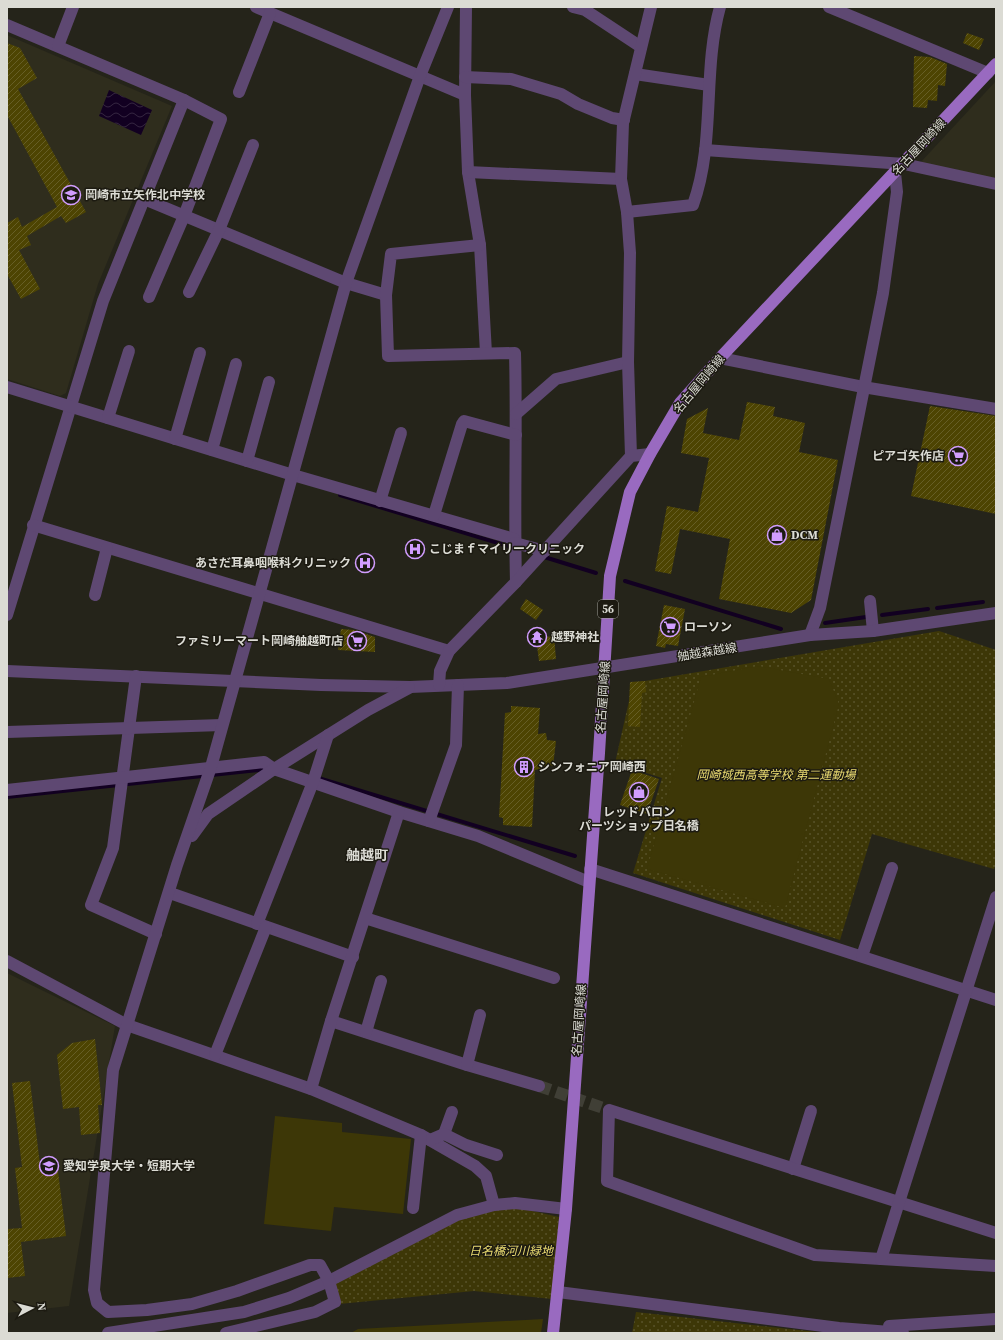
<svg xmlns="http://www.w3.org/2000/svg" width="1003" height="1340" font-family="'Source Serif 4','Noto Sans JP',serif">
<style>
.built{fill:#2f2d1d}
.grass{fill:url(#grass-dots)}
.garden{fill:#3d3707}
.water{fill:url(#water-waves)}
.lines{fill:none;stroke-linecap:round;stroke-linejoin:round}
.stream{stroke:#120021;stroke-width:4}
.building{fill:url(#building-hatch)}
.minor-tunnel{stroke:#403f36;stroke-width:12;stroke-dasharray:12 6;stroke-linecap:butt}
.minor{stroke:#5e4872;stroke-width:12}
.major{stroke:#996ac0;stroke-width:12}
.labels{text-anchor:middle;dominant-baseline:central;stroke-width:3;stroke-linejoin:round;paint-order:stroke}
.shield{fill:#1c1a11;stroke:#a2a19a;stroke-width:1}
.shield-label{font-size:11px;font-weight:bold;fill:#dbdbd4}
.street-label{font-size:12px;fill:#dbdbd4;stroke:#1c1a11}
.poi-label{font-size:12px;font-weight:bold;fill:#dbdbd4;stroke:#1c1a11;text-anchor:start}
.park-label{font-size:12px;font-style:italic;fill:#eadb71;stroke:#1c1a11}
.quarter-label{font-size:14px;font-weight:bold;fill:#dbdbd4;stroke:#1c1a11}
</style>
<defs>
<pattern id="grass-dots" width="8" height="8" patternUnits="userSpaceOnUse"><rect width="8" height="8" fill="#3d3707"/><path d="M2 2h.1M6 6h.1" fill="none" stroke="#58532a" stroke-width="1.8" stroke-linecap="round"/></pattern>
<pattern id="water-waves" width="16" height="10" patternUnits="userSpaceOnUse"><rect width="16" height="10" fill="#120021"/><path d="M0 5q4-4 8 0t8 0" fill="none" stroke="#342540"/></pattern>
<pattern id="building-hatch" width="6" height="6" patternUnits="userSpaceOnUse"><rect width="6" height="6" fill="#4d4402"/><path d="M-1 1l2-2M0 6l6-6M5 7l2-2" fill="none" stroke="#665e26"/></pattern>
</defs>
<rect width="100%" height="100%" fill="#25241a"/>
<!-- built -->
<g class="built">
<path d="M7,35L172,106L98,284L66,393L60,396L7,379Z"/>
<path d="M996,81V180L920,163Z"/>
<path d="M7,973L115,1026L69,1306L7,1313Z"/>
</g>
<!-- grass -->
<g class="grass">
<path d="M939,631L996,650V864L994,869L872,834L840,940L633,873L662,778L615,763L633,683Z"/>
<path d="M515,1207L559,1217L552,1299L474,1291L339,1304L334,1283L458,1218L495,1208Z"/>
<path d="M636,1312L826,1333H632Z"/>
</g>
<!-- garden -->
<g class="garden">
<path d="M758,666L829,679L839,704L785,908L647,869L701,677Z"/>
<path d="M275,1116L342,1123V1132L411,1139L403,1214L334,1207L331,1231L264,1224Z"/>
<path d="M543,1319L541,1333H351L358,1329Z"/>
</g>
<!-- water -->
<path class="water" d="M109,90L152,110L141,135L99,116Z"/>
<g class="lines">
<!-- stream -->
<g class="stream">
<path d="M340,495L514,548"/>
<path d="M541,556L596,573"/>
<path d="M625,581L781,629"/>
<path d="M937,608L983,602"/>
<path d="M882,615L928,609"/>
<path d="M825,623L866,617"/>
<path d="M315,777L575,856"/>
<path d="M7,797L268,769"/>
</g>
</g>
<!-- building -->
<g class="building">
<path d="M967,33L984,39L979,50L963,43Z"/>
<path d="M7,43L20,48L37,78L18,89L86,212L66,223L61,216L27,236L31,245L19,250L40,289L21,299L7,274V223L18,217L22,227L57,207L7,115Z"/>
<path d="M914,56L930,57L947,64L945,86L938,85L937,101L928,100L927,108L913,107Z"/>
<path d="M747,402L775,407L773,416L805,423L799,452L838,460L811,600L791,613L719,599L730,539L680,529L671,574L655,571L667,506L698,512L709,458L681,453L687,419L708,408L703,433L739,440Z"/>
<path d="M930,406L996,416V514L911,496Z"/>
<path d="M526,599L543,610L536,620L520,609Z"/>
<path d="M664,605L685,609L678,646L666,644L665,648L656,646Z"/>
<path d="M341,629L354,630L375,637V652L338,650Z"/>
<path d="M554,636L556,659L539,661L536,638Z"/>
<path d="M645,681L646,692L642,693L640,727L628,726L630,682Z"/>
<path d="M511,706L540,708L538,734L546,733L547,740L556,741L553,766L547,764L545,768L535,770L532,827L503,825V818L499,817L505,713L511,712Z"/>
<path d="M632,770L659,779L647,814L620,805Z"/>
<path d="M95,1039L102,1105H98L100,1133L81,1135L79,1107L63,1109L57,1055L72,1043Z"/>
<path d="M30,1081L40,1165L57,1163L66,1236L21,1242L25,1276L7,1278V1229L22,1228L15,1168L22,1167L12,1083Z"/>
</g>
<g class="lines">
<!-- minor-tunnel -->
<path class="minor-tunnel" d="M539,1086L609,1110"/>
<!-- minor -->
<g class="minor">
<path d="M256,7L465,95"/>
<path d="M466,7L465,95L468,172L480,245L486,353"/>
<path d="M573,7L585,10L641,47"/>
<path d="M829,7L988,73"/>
<path d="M7,25L184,100L103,301L7,615"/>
<path d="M58,46L73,7"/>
<path d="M635,74L709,85"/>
<path d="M465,77L511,79L561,94L578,104L612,118L624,120"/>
<path d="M239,92L270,13"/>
<path d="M705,150L904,164L996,184"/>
<path d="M468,172L621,179"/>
<path d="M144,199L346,283L386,295"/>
<path d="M627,212L693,205C716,141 702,72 720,7"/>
<path d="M480,245L391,254L386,295L388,356L515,353C517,429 514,506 516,582"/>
<path d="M189,292L219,230L253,145"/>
<path d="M149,297L184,216L221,119L184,100"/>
<path d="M720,358L863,387L996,409"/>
<path d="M7,387L293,475L514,539"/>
<path d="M516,414L556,379L628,362"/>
<path d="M108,418L129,351"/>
<path d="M175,439L200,353"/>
<path d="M212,450L236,364"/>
<path d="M631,456L628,362L630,253L627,212L621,179L623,123L651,7"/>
<path d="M247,461L269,382"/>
<path d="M380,501L401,433"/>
<path d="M434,515L462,424L464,421L516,435"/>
<path d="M33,525L449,651"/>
<path d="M515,543L545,551"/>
<path d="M95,595L107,548"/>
<path d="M870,601L873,631"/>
<path d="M810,635L820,608L883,293L897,192L895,173"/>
<path d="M7,671L321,685L410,687L507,683L810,635L873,631L996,613"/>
<path d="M136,676L113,848L91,905L156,934"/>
<path d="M439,685L440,671L449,651L516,582L631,456L650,454"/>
<path d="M7,732L222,725"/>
<path d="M7,790L264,762L274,769L399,812L478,836L589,882"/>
<path d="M429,821L456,745L458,685"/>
<path d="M192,836L208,814L274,769L368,710L409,688"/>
<path d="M590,869L996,1000"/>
<path d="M170,893L353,957"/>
<path d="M365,918L554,978"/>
<path d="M257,924L313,782L328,735"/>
<path d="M862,956L892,868"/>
<path d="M7,961L127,1025L311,1089L421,1135L475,1166L486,1176L494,1205"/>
<path d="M331,1021L467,1065L539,1086"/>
<path d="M366,1032L381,981"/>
<path d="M215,1055L266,927"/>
<path d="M467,1065L480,1015"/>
<path d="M311,1089L331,1021L399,812"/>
<path d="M444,1134L452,1112"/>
<path d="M430,1140L444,1134L466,1145L497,1155"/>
<path d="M793,1169L811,1111"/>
<path d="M413,1208L421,1135"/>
<path d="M996,1233L609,1110L607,1181L815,1255L996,1266"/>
<path d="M881,1259L996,897"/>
<path d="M558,1292L839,1328L903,1333"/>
<path d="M889,1326L996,1319"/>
<path d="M108,1333L244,1312L289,1298L329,1281L457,1215L494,1205L515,1203L566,1209"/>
<path d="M226,1333L315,1312L335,1302L329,1281L320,1265H310L237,1291L192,1304L147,1310L108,1312L97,1303L94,1290L113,1070L177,865L211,767L346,283L420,76L448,7"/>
</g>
<!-- major -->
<path class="major" d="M553,1333L566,1209L599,753L610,576L630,492L650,454L680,403L720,358L996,64"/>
</g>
<!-- icons -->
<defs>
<symbol id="school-ring" viewBox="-11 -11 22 22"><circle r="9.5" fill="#1c1a11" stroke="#d19dfe" stroke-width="1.5"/><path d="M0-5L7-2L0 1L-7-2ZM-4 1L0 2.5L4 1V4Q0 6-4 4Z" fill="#d19dfe"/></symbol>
<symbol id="supermarket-ring" viewBox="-11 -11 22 22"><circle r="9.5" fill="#1c1a11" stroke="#d19dfe" stroke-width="1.5"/><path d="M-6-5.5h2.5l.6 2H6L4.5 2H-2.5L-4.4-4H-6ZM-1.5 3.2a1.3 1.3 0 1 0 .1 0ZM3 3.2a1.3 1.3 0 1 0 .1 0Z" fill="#d19dfe"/></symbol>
<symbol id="shop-ring" viewBox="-11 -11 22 22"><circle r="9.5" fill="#1c1a11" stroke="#d19dfe" stroke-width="1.5"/><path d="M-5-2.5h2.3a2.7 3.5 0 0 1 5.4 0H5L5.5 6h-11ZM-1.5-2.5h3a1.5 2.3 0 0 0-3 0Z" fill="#d19dfe"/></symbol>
<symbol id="hospital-ring" viewBox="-11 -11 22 22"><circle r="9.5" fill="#1c1a11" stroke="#d19dfe" stroke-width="1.5"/><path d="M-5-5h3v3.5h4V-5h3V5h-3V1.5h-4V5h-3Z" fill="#d19dfe"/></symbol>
<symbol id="temple-ring" viewBox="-11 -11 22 22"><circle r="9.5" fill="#1c1a11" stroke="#d19dfe" stroke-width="1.5"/><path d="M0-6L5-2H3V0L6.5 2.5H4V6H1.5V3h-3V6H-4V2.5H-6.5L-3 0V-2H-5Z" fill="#d19dfe"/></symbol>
<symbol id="building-ring" viewBox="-11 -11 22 22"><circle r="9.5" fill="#1c1a11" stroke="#d19dfe" stroke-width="1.5"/><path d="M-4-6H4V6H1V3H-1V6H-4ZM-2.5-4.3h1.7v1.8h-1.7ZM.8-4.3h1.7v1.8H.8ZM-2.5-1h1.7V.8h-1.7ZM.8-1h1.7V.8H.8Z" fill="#d19dfe"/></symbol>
</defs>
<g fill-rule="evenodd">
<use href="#school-ring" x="60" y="184" width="22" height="22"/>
<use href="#supermarket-ring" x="947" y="445" width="22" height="22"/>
<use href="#shop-ring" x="766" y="524" width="22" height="22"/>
<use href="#hospital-ring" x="404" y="538" width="22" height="22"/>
<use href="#hospital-ring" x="354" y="552" width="22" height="22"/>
<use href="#supermarket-ring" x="659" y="616" width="22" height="22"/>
<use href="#temple-ring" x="526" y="626" width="22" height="22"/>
<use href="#supermarket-ring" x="346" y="630" width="22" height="22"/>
<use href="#building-ring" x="513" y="756" width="22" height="22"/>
<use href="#shop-ring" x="628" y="781" width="22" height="22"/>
<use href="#school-ring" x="38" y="1155" width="22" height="22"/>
</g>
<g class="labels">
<!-- shield labels -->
<rect class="shield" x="598" y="600" width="20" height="18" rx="3"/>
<g class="shield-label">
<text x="608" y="609">56</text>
</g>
<!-- street labels -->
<g class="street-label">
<text transform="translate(919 147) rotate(-47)">名古屋岡崎線</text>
<text transform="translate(699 384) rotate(-50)">名古屋岡崎線</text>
<text transform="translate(707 652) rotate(-9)">舳越森越線</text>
<text transform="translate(603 697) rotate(-86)">名古屋岡崎線</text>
<text transform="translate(579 1020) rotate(-86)">名古屋岡崎線</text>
</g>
<!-- poi labels -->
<g class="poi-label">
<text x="85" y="195">岡崎市立矢作北中学校</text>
<text x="944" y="456" text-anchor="end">ピアゴ矢作店</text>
<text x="791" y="535">DCM</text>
<text x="429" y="549">こじまｆマイリークリニック</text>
<text x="351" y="563" text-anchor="end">あさだ耳鼻咽喉科クリニック</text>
<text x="684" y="627">ローソン</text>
<text x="551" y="637">越野神社</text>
<text x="343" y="641" text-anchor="end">ファミリーマート岡崎舳越町店</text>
<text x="538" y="767">シンフォニア岡崎西</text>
<text x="639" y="812" text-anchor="middle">レッドバロン<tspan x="639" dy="14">パーツショップ日名橋</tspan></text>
<text x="63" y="1166">愛知学泉大学・短期大学</text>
</g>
<!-- park labels -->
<g class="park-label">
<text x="776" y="775">岡崎城西高等学校 第二運動場</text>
<text x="511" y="1251">日名橋河川緑地</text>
</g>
<!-- quarter labels -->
<g class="quarter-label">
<text x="367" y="855">舳越町</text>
</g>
</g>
<!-- border -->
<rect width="1003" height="1340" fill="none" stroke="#dbdbd4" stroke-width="16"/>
<!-- north arrow -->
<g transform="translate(32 1308) rotate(83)" stroke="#1c1a11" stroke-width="3" paint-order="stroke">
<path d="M0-3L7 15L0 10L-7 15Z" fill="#dbdbd4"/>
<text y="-6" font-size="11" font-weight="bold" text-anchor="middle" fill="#dbdbd4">N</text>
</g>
</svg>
